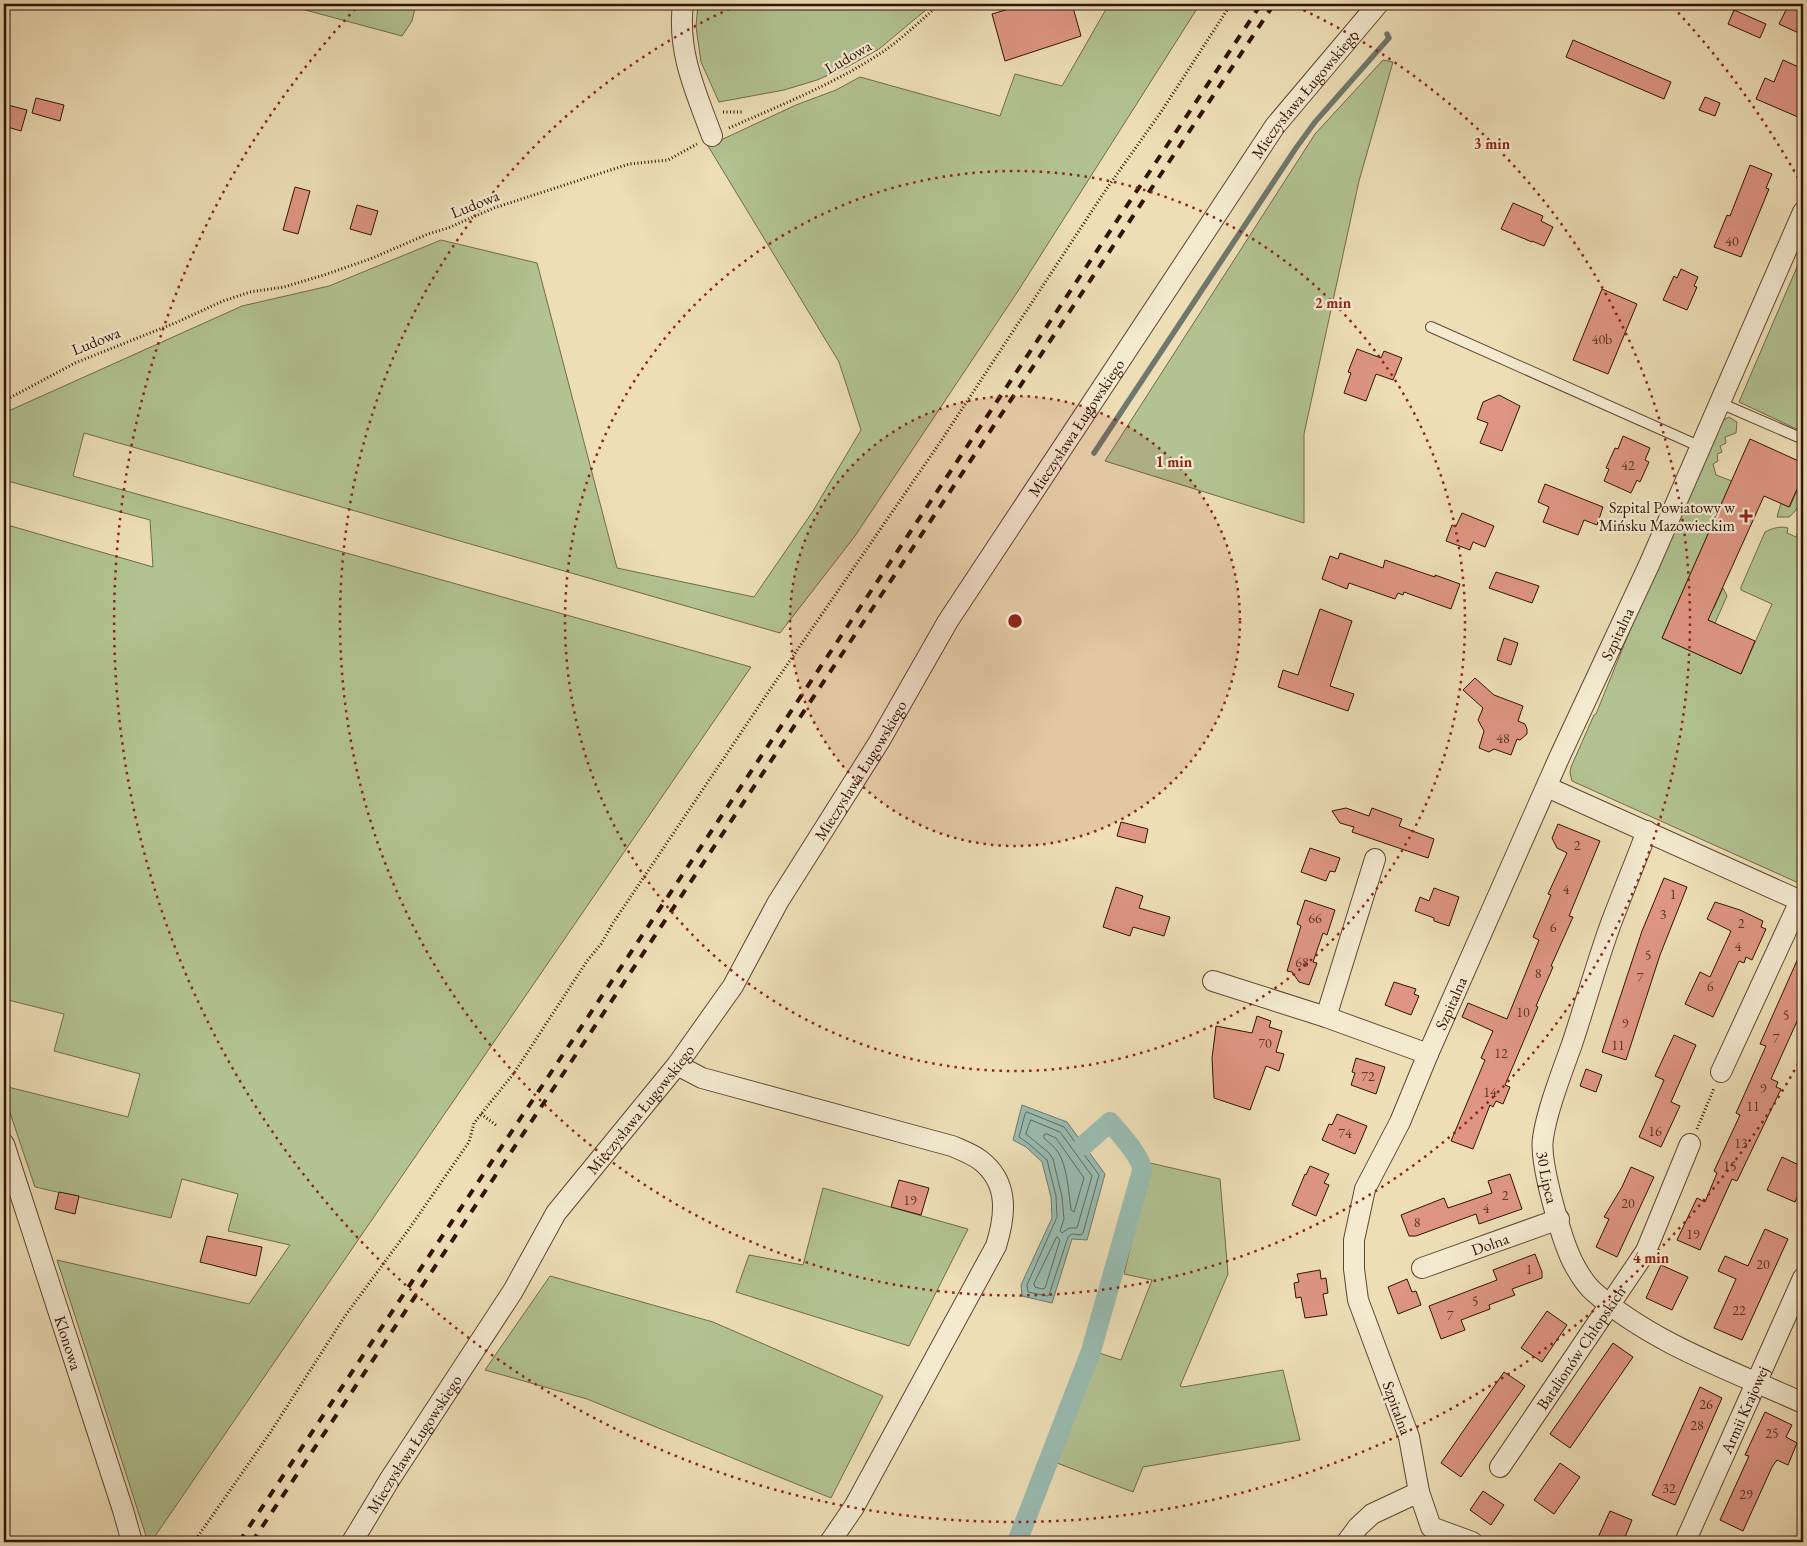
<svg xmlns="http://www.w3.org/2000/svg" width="1807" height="1546" font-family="'EB Garamond',serif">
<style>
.green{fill:#b2c292;stroke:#726a4b}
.water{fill:#99bcb1;stroke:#6f786c}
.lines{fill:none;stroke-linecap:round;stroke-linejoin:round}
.shore{stroke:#65685a;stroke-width:1}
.stream{stroke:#6f786c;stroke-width:5.5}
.canal{stroke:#99bcb1;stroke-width:20}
.building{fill:#de9584;stroke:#311304}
.lane-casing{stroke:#604630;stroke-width:12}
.street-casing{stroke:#604630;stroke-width:22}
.path{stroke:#311304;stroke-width:3;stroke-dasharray:1 2.5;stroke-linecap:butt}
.lane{stroke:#f3ead0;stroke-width:10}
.street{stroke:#f3ead0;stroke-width:20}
.rail{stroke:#311304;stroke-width:4;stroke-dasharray:9 9;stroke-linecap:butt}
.ring{fill:none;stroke:#8f2418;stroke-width:2.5;stroke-dasharray:2.5 5}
.poi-dot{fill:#8f2418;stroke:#f3ead0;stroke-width:2}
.labels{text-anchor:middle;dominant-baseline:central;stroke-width:4.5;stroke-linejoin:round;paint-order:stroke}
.number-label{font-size:14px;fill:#5c3424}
.street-label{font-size:16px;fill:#311304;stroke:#f3ead0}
.poi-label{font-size:16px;fill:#311304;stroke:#f3ead0;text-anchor:end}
.centre{fill:#8f2418;stroke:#f3ead0;stroke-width:2.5}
.ring-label{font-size:15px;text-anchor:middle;font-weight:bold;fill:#8f2418;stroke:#f3ead0;stroke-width:4.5;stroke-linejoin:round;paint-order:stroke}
</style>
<rect width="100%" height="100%" fill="#eddeb6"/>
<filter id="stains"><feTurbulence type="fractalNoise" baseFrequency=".004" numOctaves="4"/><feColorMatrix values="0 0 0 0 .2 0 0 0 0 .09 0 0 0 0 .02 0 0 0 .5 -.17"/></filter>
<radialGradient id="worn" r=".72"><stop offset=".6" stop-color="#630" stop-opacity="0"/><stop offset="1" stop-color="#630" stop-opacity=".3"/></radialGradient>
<!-- green -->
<g class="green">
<path d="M283,4H416L412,21L402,36Z"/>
<path d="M698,4H933L879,49L847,67L817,80L784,90L719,102L701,62L696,27Z"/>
<path d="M1109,4H1200L1018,291L855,536L780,633L84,433L73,476L751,667L151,1542H148L57,1260L249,1304L290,1245L228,1231L238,1194L182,1179L171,1218L35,1187L4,1095V1086L128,1117L140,1074L54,1051L64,1014L4,999V524L153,567L150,520L4,480V413L242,306L329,286L441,240L537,263L617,568L754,597L813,511L861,430L839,362L708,146L796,105L836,90L860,77L1000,116L1015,74L1062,86Z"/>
<path d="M1383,60L1393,62L1359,181L1304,434V523L1105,461L1315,134Z"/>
<path d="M1803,253V432L1739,402Z"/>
<path d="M1729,417L1737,422L1736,433L1725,437L1726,443L1720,446L1722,452L1717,454L1718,461L1713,464L1716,475L1732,481L1682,593L1714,608L1723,588L1727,596L1715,623L1676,606L1662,638L1741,674L1772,604L1741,590V587L1765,532C1772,528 1781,526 1788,528L1787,533L1796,537L1803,520V885L1572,781L1570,773L1571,767L1594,715L1596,714L1628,635L1722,421Z"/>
<path d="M1803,476C1803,493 1802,507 1789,517H1777L1781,503L1790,507Z"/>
<path d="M1150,1163L1220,1179L1228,1274L1180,1386L1183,1387L1283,1370L1300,1440L1143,1467L1133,1492L1057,1463L1099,1353L1121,1360L1152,1280L1124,1274Z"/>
<path d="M823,1188L968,1229L909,1346L736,1292L749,1255L803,1265Z"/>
<path d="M550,1276L713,1322L883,1396L831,1498L587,1399L485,1370Z"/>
</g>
<!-- water -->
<path class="water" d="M1022,1105L1067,1122L1105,1174L1087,1240L1072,1239L1052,1303L1022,1296L1021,1285L1052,1218L1051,1197L1042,1162L1026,1147L1013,1140Z"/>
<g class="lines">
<!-- shore -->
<g class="shore">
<path d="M1027,1112L1064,1127L1099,1175L1083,1233L1081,1235L1072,1234L1068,1237L1049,1295L1047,1296L1028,1292L1027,1285L1057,1217L1056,1196L1047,1160L1029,1144L1019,1137L1025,1114Z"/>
<path d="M1031,1120L1060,1132L1092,1176L1077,1228H1069L1062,1233L1060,1231L1064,1219L1062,1197L1053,1159L1049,1153L1026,1134Z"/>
<path d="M1047,1134L1056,1138L1084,1178L1074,1212L1071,1210C1069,1194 1067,1165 1058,1152C1054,1146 1048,1142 1044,1138V1135Z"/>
<path d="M1057,1237L1060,1240L1045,1288L1042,1289L1035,1287L1034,1284Z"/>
</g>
<!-- stream -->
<path class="stream" d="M1094,453L1296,148L1315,122L1389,38L1387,34"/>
<!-- canal -->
<path class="canal" d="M1017,1542L1091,1351L1142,1171C1143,1158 1119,1133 1110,1122L1084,1145"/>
</g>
<!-- building -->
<g class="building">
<path d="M1026,4H1072L1081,36L1005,61L992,14Z"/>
<path d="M1789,4H1803V35L1779,24Z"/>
<path d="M1734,10L1766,24L1760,38L1728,24Z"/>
<path d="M1573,40L1671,82L1664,99L1566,57Z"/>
<path d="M1783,60L1803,69V105L1798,117L1756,99L1765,78L1774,82Z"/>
<path d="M1705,97L1720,103L1715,116L1699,110Z"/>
<path d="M36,98L64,105L60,121L32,113Z"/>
<path d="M4,104L27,110L21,131L4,126Z"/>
<path d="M1750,165L1772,174L1766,188L1769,189L1741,257L1714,247L1727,215L1730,216Z"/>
<path d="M295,187L310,191L298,234L283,230Z"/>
<path d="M1513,203L1543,216L1541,221L1553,227L1544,246L1532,241V242L1501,229Z"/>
<path d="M357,205L378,211L371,235L350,229Z"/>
<path d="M1681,269L1698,277L1694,286L1697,287L1687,310L1663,300L1674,276L1677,278Z"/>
<path d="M1602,289L1637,304L1608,374L1573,360Z"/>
<path d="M1357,349L1381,358L1384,351L1402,358L1393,380L1376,374L1366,401L1344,393L1351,373L1348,372Z"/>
<path d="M1499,395L1520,406L1502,451L1480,443L1488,423L1477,419L1483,402Z"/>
<path d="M1623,436L1650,448L1645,460L1649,462L1640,482L1637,480L1631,493L1604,481L1609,469L1606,468L1615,448L1618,449Z"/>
<path d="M1750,439L1803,463V476L1789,507L1764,496L1708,620L1755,641L1741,674L1662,638Z"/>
<path d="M1545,484L1603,507L1597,525L1584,520L1578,535L1543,522L1549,507L1538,502Z"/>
<path d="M1462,513L1494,526L1485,547L1473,542L1470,550L1446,541L1452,525L1456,526Z"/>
<path d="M1340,553L1383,568L1385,560L1435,577V575L1460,584L1451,609L1404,592L1403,595L1398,593L1395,599L1349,583L1347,589L1322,579L1330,556L1338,559Z"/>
<path d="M1496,572L1539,586L1532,603L1489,588Z"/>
<path d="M1320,609L1352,621L1330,686L1354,694L1348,711L1278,687L1283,670L1298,675Z"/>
<path d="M1504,638L1518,643L1511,665L1497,660Z"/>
<path d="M1475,678L1494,695L1523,706L1518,721L1525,724L1527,729V734L1520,740L1517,739L1511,755L1494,749L1489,752L1479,748L1484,731L1478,720L1483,708L1463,690Z"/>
<path d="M1346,808L1369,816L1372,808L1402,819L1399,826L1434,839L1428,858L1352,832L1354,827L1340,823L1332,811Z"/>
<path d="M1121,822L1148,829L1145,843L1117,836Z"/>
<path d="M1558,824L1600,841L1569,916L1573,917L1551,966L1553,967L1536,1006L1538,1007L1505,1085L1510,1087L1503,1104L1496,1101L1493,1107L1490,1105L1473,1149L1451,1141L1485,1060L1481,1058L1493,1031L1462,1017L1468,1003L1507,1019L1539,940L1533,937L1551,895L1548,894L1567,853L1557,848L1552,838Z"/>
<path d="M1310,848L1340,858L1335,872L1330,871L1326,881L1301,872Z"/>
<path d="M1664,878L1687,887L1660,955L1626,1060L1602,1052L1642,931Z"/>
<path d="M1116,887L1143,896L1139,908L1170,917L1164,936L1133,927L1130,936L1103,927Z"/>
<path d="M1434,888L1459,897L1449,926L1434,921V918L1415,911L1420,897L1429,901Z"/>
<path d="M1305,900L1335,910L1327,935L1323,933L1313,962L1317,963L1309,985L1299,982L1292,972L1287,971L1301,926L1297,924Z"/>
<path d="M1715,902L1740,910L1763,921L1761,927L1766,929L1752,960L1746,957L1744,963L1739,961L1713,1017L1685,1004L1700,972L1710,977L1731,931L1707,919Z"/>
<path d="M1803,947V1008L1771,1079L1778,1082L1776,1087L1781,1089L1737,1181L1732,1179L1700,1250L1677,1240L1697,1198L1705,1202L1717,1173L1714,1171L1740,1115L1736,1113L1766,1046L1760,1044Z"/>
<path d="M1394,982L1416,989L1414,994L1419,996L1411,1015L1385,1005Z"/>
<path d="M1257,1016L1271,1021L1269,1027L1282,1031L1276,1052L1284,1054L1279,1071L1266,1066L1250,1110L1214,1098L1212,1058L1216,1026L1252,1033Z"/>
<path d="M1674,1035L1696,1045L1671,1102L1680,1106L1661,1147L1639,1137L1664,1080L1655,1076Z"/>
<path d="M1356,1058L1385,1067L1376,1094L1351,1085L1355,1073L1352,1072Z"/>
<path d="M1586,1069L1602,1075L1596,1092L1580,1086Z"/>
<path d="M1337,1114L1367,1126L1355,1154L1322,1140L1329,1124L1332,1125Z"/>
<path d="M1782,1157L1803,1167V1184L1795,1202L1767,1190Z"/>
<path d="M1310,1166L1329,1174L1324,1183L1329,1185L1316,1216L1292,1205L1305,1174L1306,1175Z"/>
<path d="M1631,1167L1654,1177L1617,1257L1596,1247L1609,1219L1604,1217L1622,1187Z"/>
<path d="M1510,1174L1522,1209L1479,1224L1476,1214L1416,1236H1409L1401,1215L1444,1198L1448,1208L1492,1193L1488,1181Z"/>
<path d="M899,1180L929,1188L921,1215L891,1207Z"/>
<path d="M59,1192L79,1196L75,1214L55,1209Z"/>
<path d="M1765,1229L1788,1239L1742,1340L1714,1328L1736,1279L1718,1271L1725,1256L1748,1266Z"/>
<path d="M207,1236L262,1247L256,1276L200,1262Z"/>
<path d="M1535,1254L1542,1272V1278L1512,1289L1515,1295L1489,1305L1490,1309L1461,1320L1465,1330L1441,1339L1429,1306L1497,1280L1493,1270Z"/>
<path d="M1661,1265L1688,1277L1672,1310L1646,1298Z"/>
<path d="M1320,1270L1321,1279L1326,1278L1328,1293L1323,1294L1327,1315L1305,1318L1301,1297L1296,1298L1294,1283L1299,1282L1297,1274Z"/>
<path d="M1407,1279L1412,1292L1416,1291L1421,1305L1398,1314L1388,1287Z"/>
<path d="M1547,1311L1567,1325L1542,1362L1521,1348Z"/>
<path d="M1613,1343L1633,1357L1570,1448L1550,1434Z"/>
<path d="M1504,1372L1525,1386L1461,1477L1441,1463Z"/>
<path d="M1700,1387L1722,1398L1675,1505L1652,1495Z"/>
<path d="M1765,1412L1792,1425L1786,1437L1797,1443L1788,1465L1777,1460L1772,1467L1743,1531L1720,1520L1749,1456L1745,1455Z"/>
<path d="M1560,1463L1580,1477L1554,1514L1534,1500Z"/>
<path d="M1483,1491L1504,1505L1491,1525L1470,1510Z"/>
<path d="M1610,1511L1632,1520L1623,1542H1596Z"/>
</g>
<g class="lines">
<defs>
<g id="lane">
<path d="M1431,327L1701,447"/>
<path d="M1720,403L1803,439"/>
</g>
<g id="street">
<path d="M683,4C677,53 696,92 712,136"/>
<path d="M1547,787L1803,902"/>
<path id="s1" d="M1647,831C1635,863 1622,894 1610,926C1596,965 1585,1005 1572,1044C1562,1072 1547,1110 1543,1138C1539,1162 1563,1247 1576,1268C1581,1277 1587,1286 1594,1292C1653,1344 1733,1371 1803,1403"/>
<path d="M1213,981L1326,1017L1428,1054"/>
<path d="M1326,1017L1375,859"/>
<path d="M677,1065L702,1078L952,1146C961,1150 972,1154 980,1160C1009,1182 1006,1214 996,1246L854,1507L830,1542"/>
<path d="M1721,1072L1800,901"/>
<path id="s2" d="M4,1144L123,1510L132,1542"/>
<path id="s3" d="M1422,1268L1559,1219"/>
<path id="s4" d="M1500,1467L1646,1251L1690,1144"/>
<path id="s5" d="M352,1542L390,1479L513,1291L556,1213L677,1065L733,986L778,902L879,742L948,621L1275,126L1378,4"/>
<path d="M1347,1542L1358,1527L1372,1514L1419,1492"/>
<path id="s6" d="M1472,1542L1431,1527L1419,1492L1409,1437L1358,1300L1354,1269V1240L1365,1189L1400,1122L1428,1054L1559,758L1649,565L1803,212"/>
<path id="s7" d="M1685,1542L1803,1278"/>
</g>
</defs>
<!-- lane casing -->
<use href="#lane" class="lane-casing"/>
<!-- street casing -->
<use href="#street" class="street-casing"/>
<!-- path -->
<g class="path">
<path d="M723,112H743"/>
<path d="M729,128C781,105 834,84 881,53C902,39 921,20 940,4"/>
<path d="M1799,194L1803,184"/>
<path d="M4,401L75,363L175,323L223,301L250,292L284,287L324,275L370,259L428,234L448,228L494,208L629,164L668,160L697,144"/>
<path d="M481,1114L496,1125"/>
<path d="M1697,1129L1714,1088"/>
<path d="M194,1542L270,1433L345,1316L409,1229L469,1142L474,1123L514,1073L587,961L601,944L613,923L767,694L941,441L1105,191L1161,112L1231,4"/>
</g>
<!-- lane -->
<use href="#lane" class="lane"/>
<!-- street -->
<use href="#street" class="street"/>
<!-- rail -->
<g class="rail">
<path d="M239,1542L1261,4"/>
<path d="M252,1542L1274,4"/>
</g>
</g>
<!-- distance rings -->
<circle cx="1015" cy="621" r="225" fill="#8f2418" fill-opacity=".12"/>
<g class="ring">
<circle cx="1015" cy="621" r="225"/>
<circle cx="1015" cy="621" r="450"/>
<path d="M1290 4A675 675 0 1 1 740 4"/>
<path d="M1802 1057A900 900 0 1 1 357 7M1673 7A900 900 0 0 1 1802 185"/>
</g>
<!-- markers -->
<path class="poi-dot" d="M1743.5 508.5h5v5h5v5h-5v5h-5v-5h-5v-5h5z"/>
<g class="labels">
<!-- number labels -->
<g class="number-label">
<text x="1732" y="241">40</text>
<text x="1602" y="339">40b</text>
<text x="1628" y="465">42</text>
<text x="1503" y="738">48</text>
<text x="1577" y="845">2</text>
<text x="1566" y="889">4</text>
<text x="1673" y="894">1</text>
<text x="1663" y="914">3</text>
<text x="1315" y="918">66</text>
<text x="1741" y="923">2</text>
<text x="1553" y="927">6</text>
<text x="1738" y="946">4</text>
<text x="1648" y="955">5</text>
<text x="1302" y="962">68</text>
<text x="1538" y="973">8</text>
<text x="1640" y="977">7</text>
<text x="1710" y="986">6</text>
<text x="1523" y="1012">10</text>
<text x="1786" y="1015">5</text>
<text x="1625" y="1023">9</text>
<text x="1776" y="1038">7</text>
<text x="1265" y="1043">70</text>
<text x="1618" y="1045">11</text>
<text x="1501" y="1053">12</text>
<text x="1368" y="1076">72</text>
<text x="1763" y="1088">9</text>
<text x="1490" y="1092">14</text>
<text x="1753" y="1106">11</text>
<text x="1655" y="1131">16</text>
<text x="1345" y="1133">74</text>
<text x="1741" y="1143">13</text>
<text x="1730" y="1166">15</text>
<text x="1505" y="1195">2</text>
<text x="910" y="1200">19</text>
<text x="1628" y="1203">20</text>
<text x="1486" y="1208">4</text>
<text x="1417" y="1222">8</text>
<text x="1693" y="1234">19</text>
<text x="1763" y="1264">20</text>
<text x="1529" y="1269">1</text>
<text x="1475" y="1301">5</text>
<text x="1739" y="1310">22</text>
<text x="1450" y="1315">7</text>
<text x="1706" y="1404">26</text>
<text x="1697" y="1425">28</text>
<text x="1772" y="1433">25</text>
<text x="1669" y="1488">32</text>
<text x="1746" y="1494">29</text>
</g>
<!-- street labels -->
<g class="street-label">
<text transform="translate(848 57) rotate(-30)">Ludowa</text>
<text stroke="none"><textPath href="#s5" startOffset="1736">Mieczysława Ługowskiego</textPath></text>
<text transform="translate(475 204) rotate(-22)">Ludowa</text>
<text transform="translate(96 341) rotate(-22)">Ludowa</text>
<text stroke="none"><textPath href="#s5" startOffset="1331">Mieczysława Ługowskiego</textPath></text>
<text stroke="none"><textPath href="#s6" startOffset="1005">Szpitalna</textPath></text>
<text stroke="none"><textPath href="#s5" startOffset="926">Mieczysława Ługowskiego</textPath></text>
<text stroke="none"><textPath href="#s6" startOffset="600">Szpitalna</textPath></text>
<text stroke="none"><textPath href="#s5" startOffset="521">Mieczysława Ługowskiego</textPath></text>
<text stroke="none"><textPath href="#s1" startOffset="364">30 Lipca</textPath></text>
<text stroke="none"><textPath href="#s3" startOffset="72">Dolna</textPath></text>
<text stroke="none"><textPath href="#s2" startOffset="209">Klonowa</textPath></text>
<text stroke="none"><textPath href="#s4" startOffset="144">Batalionów Chłopskich</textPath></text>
<text transform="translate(1397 1408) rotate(70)">Szpitalna</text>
<text stroke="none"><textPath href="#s7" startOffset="145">Armii Krajowej</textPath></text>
<text stroke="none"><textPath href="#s5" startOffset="116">Mieczysława Ługowskiego</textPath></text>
</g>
<!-- poi labels -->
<g class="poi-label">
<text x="1735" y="507">Szpital Powiatowy w<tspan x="1735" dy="18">Mińsku Mazowieckim</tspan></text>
</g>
</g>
<circle cx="1015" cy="621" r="8" class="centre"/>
<g class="ring-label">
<text x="1492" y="149">3 min</text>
<text x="1333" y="308">2 min</text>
<text x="1174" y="467">1 min</text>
<text x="1651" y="1263">4 min</text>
</g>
<!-- margin -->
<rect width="1807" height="1546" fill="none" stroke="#eddeb6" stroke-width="20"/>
<rect x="5" y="5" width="1797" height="1536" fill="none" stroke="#311304" stroke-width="2.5"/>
<rect x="10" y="10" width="1787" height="1526" fill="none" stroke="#311304"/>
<rect width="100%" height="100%" filter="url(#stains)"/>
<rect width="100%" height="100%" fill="url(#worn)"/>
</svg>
